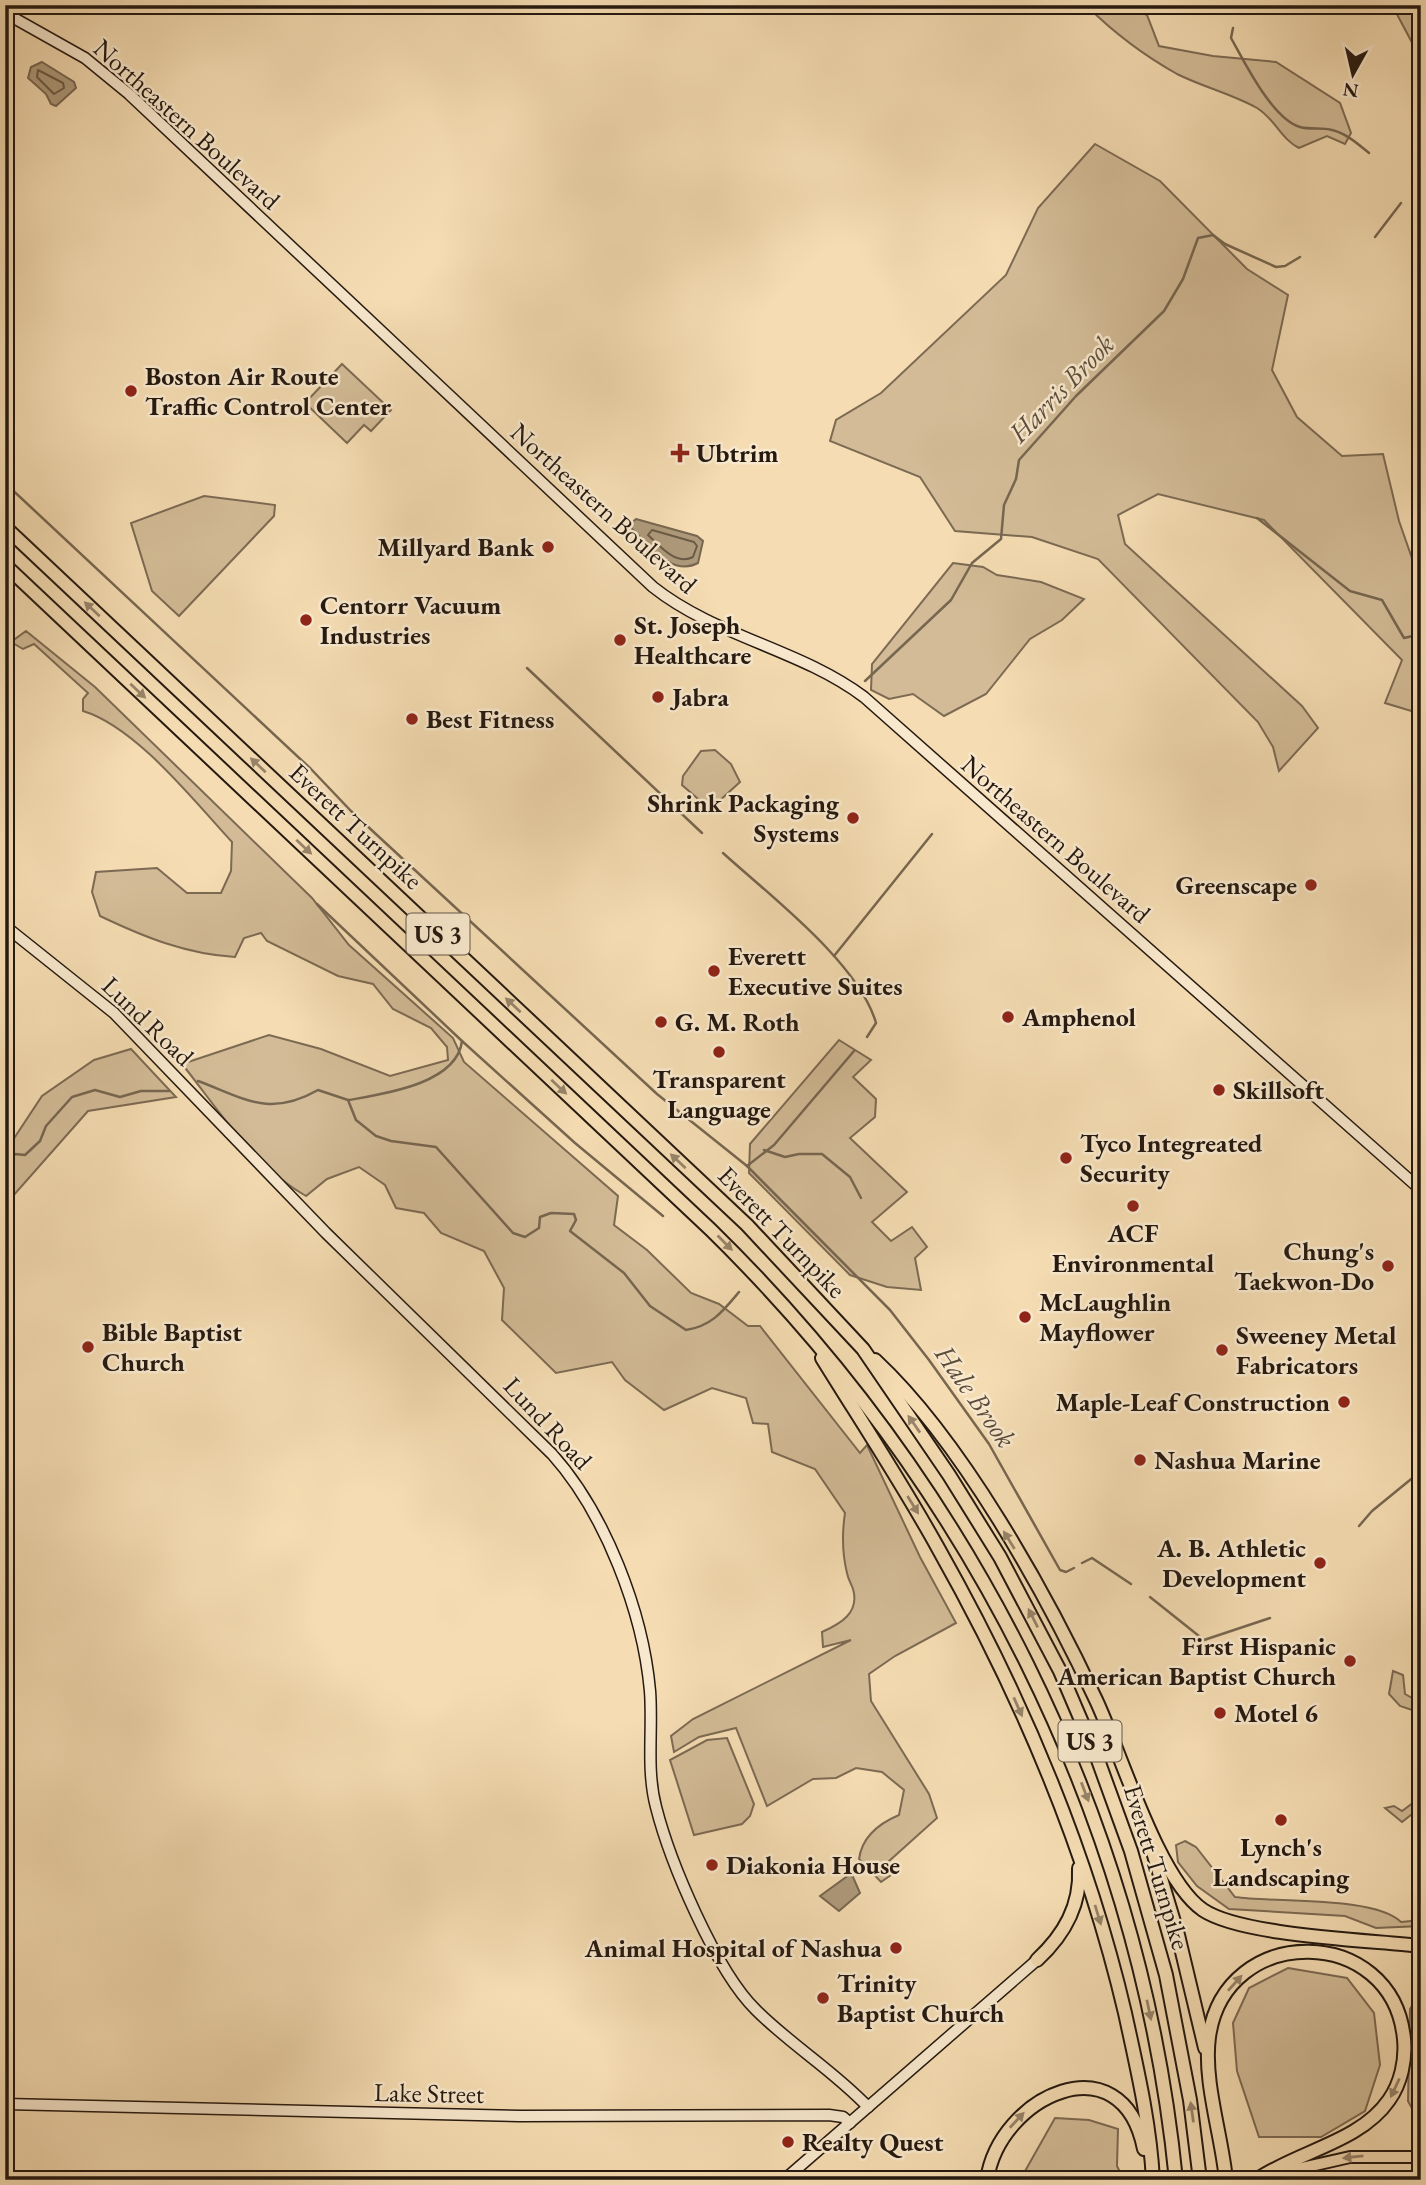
<svg xmlns="http://www.w3.org/2000/svg" width="1426" height="2185" font-family="'EB Garamond',serif">
<style>
.green{fill:#d2bb96;stroke:#7c6a53;stroke-width:2}
.water{fill:#ae9a7b;stroke:#776650;stroke-width:2}
.lines{fill:none;stroke-linecap:round;stroke-linejoin:round}
.shore{stroke:#6a5a46;stroke-width:2}
.stream{stroke:#776650;stroke-width:2.5}
.secondary-casing{stroke:#251910;stroke-width:13}
.primary-casing{stroke:#251910;stroke-width:14}
.highway-casing{stroke:#251910;stroke-width:16}
.secondary{stroke:#f8e8cd;stroke-width:10}
.primary{stroke:#f5dcb2;stroke-width:10}
.highway{stroke:#f5dcb2;stroke-width:12}
.oneway{fill:#978469}
.poi-dot{fill:#8f2418;stroke:#f8e8cd;stroke-width:2.5}
.labels{text-anchor:middle;dominant-baseline:central;stroke-width:5;stroke-linejoin:round;paint-order:stroke}
.shield{fill:#f8e8cd;stroke:#645749;stroke-width:2}
.shield-label{font-size:24px;font-weight:bold;fill:#251910}
.street-label{font-size:26px;fill:#251910;stroke:#f8e8cd}
.poi-label{font-size:26px;font-weight:bold;fill:#251910;stroke:#f8e8cd;text-anchor:start}
.water-label{font-size:28px;font-style:italic;fill:#5c4d3b;stroke:#f8e8cd}
</style>
<rect width="100%" height="100%" fill="#f5dcb2"/>
<filter id="stains"><feTurbulence type="fractalNoise" baseFrequency=".00286" numOctaves="4"/><feColorMatrix values="0 0 0 0 .2 0 0 0 0 .09 0 0 0 0 .02 0 0 0 .5 -.17"/></filter>
<radialGradient id="worn" r=".72"><stop offset=".6" stop-color="#630" stop-opacity="0"/><stop offset="1" stop-color="#630" stop-opacity=".3"/></radialGradient>
<!-- green -->
<g class="green">
<path d="M1125,5L1147,15L1159,46L1213,56L1276,62L1340,103L1351,133L1345,144L1327,136L1299,148C1281,139 1275,119 1257,108C1232,94 1203,87 1177,74C1145,56 1113,32 1087,6Z"/>
<path d="M1392,5H1421V37L1416,50Z"/>
<path d="M1095,144L1160,181L1247,269L1288,295L1272,370L1297,417L1342,456L1383,454L1399,521L1421,584V714L1385,703L1402,660L1264,520L1158,494L1118,515L1125,544L1302,706L1318,728L1279,771L1273,747L1258,722L1098,559L1032,537L955,531L920,477L830,441L836,420L881,393L1006,275L1038,208Z"/>
<path d="M342,364L391,410L371,431L364,425L347,443L305,403Z"/>
<path d="M204,496L275,505L274,516L179,616L152,591L131,523Z"/>
<path d="M953,563L983,567L997,575L1041,582L1084,599L1062,620L1030,639L986,694L944,716L913,694L889,699L871,690L872,664Z"/>
<path d="M26,631L95,687L312,898L349,945L453,1038L464,1062L618,1196L614,1225L647,1250L691,1293L719,1304L748,1326H760L860,1453L867,1445L920,1557L956,1623L895,1656L869,1674L871,1701L929,1794L937,1818L888,1862L894,1873L881,1882L859,1859C862,1837 880,1823 899,1815L904,1790L882,1772L856,1768L836,1778L813,1779L767,1806L736,1728L699,1737L674,1752L671,1736L693,1719L851,1640L823,1647L822,1632C840,1624 860,1613 853,1589C851,1583 848,1579 847,1573C842,1553 842,1533 845,1513L815,1469L772,1452L768,1424L753,1423L746,1398L712,1388L664,1410L625,1380L612,1362L556,1373L502,1320L504,1288L484,1251L441,1233L424,1213L396,1208L385,1185L359,1167L327,1179L306,1196C254,1167 219,1110 182,1064L269,1035L321,1049L390,1076L448,1060L447,1047L431,1028L393,1009L373,984L338,976L267,941L261,933L244,938L235,957C186,954 144,937 100,916L92,892L96,872L157,868L187,893H221L231,871L232,842C194,801 136,727 83,711V699L88,693L34,644L23,649L11,642Z"/>
<path d="M715,750L731,764L740,782L717,803L705,805L682,785L683,776L701,751Z"/>
<path d="M839,1040L871,1060L853,1077L876,1099L875,1117L850,1138L907,1192L872,1222L891,1241L912,1227L927,1247L915,1258L921,1290L887,1287L850,1275L749,1173L750,1144Z"/>
<path d="M131,1049L176,1097L88,1111L12,1197L13,1205L5,1207V1152L42,1096L94,1060Z"/>
<path d="M1393,1671L1403,1675L1405,1694L1421,1703V1713L1400,1706L1389,1694Z"/>
<path d="M727,1738L754,1804L750,1816L742,1824L694,1835L670,1760L707,1740Z"/>
<path d="M1421,1797V1807L1402,1822L1385,1808L1394,1806L1402,1811Z"/>
<path d="M1185,1841L1196,1847L1235,1897C1276,1903 1374,1896 1401,1922L1421,1920V1926L1376,1928L1345,1916L1229,1909L1197,1886L1178,1862L1176,1845Z"/>
<path d="M1288,1968L1347,1978L1374,2013L1380,2065L1365,2111L1321,2137H1259L1237,2071L1233,2023L1249,1988Z"/>
<path d="M1421,1991V2118L1416,2116L1408,2101L1410,2009Z"/>
<path d="M1055,2118L1089,2120L1118,2129L1117,2166L1124,2180H1020Z"/>
</g>
<!-- water -->
<g class="water">
<path d="M42,62L74,82L76,88L56,106L51,104L46,94L28,78L31,67Z"/>
<path d="M636,519L697,536L703,541L698,563C672,577 649,545 632,529L630,524Z"/>
<path d="M849,1875L853,1877L860,1893L839,1911L820,1896Z"/>
</g>
<g class="lines">
<!-- shore -->
<g class="shore">
<path d="M38,70L63,83L64,88L54,94L37,77Z"/>
<path d="M652,530L694,542L697,546L693,557C676,566 660,546 648,535Z"/>
</g>
<!-- stream -->
<g class="stream">
<path d="M1233,28L1231,38C1244,61 1272,119 1300,127C1310,130 1323,127 1332,130C1346,133 1359,145 1369,153"/>
<path d="M1375,237L1401,203"/>
<path d="M5,483L311,769L351,811L657,1094L747,1166"/>
<path d="M1257,518L1350,591L1382,600L1404,638L1421,634"/>
<path d="M527,668L702,833"/>
<path d="M865,681L951,600L972,563L1001,539L1004,505L1016,479L1019,460L1076,396L1164,311L1183,279L1198,238L1213,235L1225,244L1276,267L1285,266L1300,257"/>
<path d="M723,853C769,895 859,963 876,1023L867,1037"/>
<path d="M317,904L462,1041C457,1084 383,1094 349,1100"/>
<path d="M834,956L932,834"/>
<path d="M462,1041L575,1143L663,1216"/>
<path d="M854,1051L774,1145L747,1166L890,1310L929,1360L989,1444L1060,1570L1066,1572L1074,1568"/>
<path d="M198,1081C244,1098 269,1118 318,1090L348,1100L356,1120L376,1136L391,1141L436,1147L513,1233L525,1237L539,1228L540,1217L551,1213L574,1214L576,1220L570,1231L624,1273L650,1306L686,1330C712,1326 723,1311 739,1292"/>
<path d="M764,1150L785,1157L799,1154H822L850,1177L861,1198"/>
<path d="M5,1168L15,1154L25,1155L40,1141L46,1126L72,1097L95,1090L120,1097L141,1091H169"/>
<path d="M5,1191L9,1206"/>
<path d="M1359,1526L1372,1511L1421,1471"/>
<path d="M1082,1563L1092,1558L1131,1584"/>
<path d="M1150,1597L1204,1640L1270,1618"/>
</g>
<defs>
<g id="secondary">
<path d="M5,13L85,58L129,94L653,587C716,637 800,649 864,697L1421,1190"/>
<path d="M5,926L114,1013L326,1233L552,1454C605,1513 643,1612 650,1691C653,1730 646,1769 656,1807C670,1862 716,1971 756,2010C791,2045 834,2071 868,2107"/>
<path d="M5,2104L520,2116L829,2115L843,2117L850,2123"/>
<path d="M784,2180L1037,1960"/>
</g>
<g id="primary">
<path d="M1271,2175L1350,2157H1421"/>
<path d="M1338,2180L1379,2177L1421,2179"/>
</g>
<g id="highway">
<path d="M5,527L747,1225L863,1349L949,1475L1000,1557L1060,1671L1098,1760L1131,1851L1166,1975L1190,2100L1200,2180"/>
<path d="M5,565L711,1230C970,1484 1140,1817 1176,2180"/>
<path d="M822,1358C861,1421 902,1483 938,1548C1020,1693 1087,1851 1125,2013C1137,2068 1150,2123 1153,2180"/>
<path d="M875,1360C961,1440 1046,1593 1096,1700C1121,1753 1158,1879 1203,1910C1242,1936 1369,1940 1421,1946"/>
<path d="M1153,1852L1178,1935L1205,2048"/>
<path d="M1037,1960C1064,1935 1081,1906 1079,1868"/>
<path d="M987,2180C999,2096 1122,2039 1144,2149"/>
<path d="M1226,2180C1222,2136 1203,2081 1209,2037C1225,1922 1393,1924 1404,2039C1406,2060 1401,2083 1389,2100C1360,2142 1299,2151 1258,2179"/>
</g>
</defs>
<!-- secondary casing -->
<use href="#secondary" class="secondary-casing"/>
<!-- primary casing -->
<use href="#primary" class="primary-casing"/>
<!-- highway casing -->
<use href="#highway" class="highway-casing"/>
<!-- secondary -->
<use href="#secondary" class="secondary"/>
<!-- primary -->
<use href="#primary" class="primary"/>
<!-- highway -->
<use href="#highway" class="highway"/>
</g>
<!-- one-way arrows -->
<defs><path id="oneway-solid" d="M-6-.8H1V-3.2L6.5 0L1 3.2V.8H-6Z" transform="scale(1.75)"/></defs>
<g class="oneway">
<use href="#oneway-solid" transform="translate(92 609) rotate(-137)"/>
<use href="#oneway-solid" transform="translate(138 691) rotate(43)"/>
<use href="#oneway-solid" transform="translate(258 765) rotate(-137)"/>
<use href="#oneway-solid" transform="translate(304 847) rotate(43)"/>
<use href="#oneway-solid" transform="translate(513 1005) rotate(-137)"/>
<use href="#oneway-solid" transform="translate(559 1087) rotate(43)"/>
<use href="#oneway-solid" transform="translate(678 1161) rotate(-137)"/>
<use href="#oneway-solid" transform="translate(725 1243) rotate(45)"/>
<use href="#oneway-solid" transform="translate(914 1424) rotate(-125)"/>
<use href="#oneway-solid" transform="translate(913 1505) rotate(58)"/>
<use href="#oneway-solid" transform="translate(1009 1540) rotate(-122)"/>
<use href="#oneway-solid" transform="translate(1033 1618) rotate(-117)"/>
<use href="#oneway-solid" transform="translate(1018 1707) rotate(66)"/>
<use href="#oneway-solid" transform="translate(1085 1792) rotate(69)"/>
<use href="#oneway-solid" transform="translate(1098 1915) rotate(73)"/>
<use href="#oneway-solid" transform="translate(1235 1983) rotate(-48)"/>
<use href="#oneway-solid" transform="translate(1149 2010) rotate(78)"/>
<use href="#oneway-solid" transform="translate(1395 2088) rotate(115)"/>
<use href="#oneway-solid" transform="translate(1192 2112) rotate(-98)"/>
<use href="#oneway-solid" transform="translate(1017 2120) rotate(-47)"/>
<use href="#oneway-solid" transform="translate(1353 2157) rotate(174)"/>
</g>
<!-- markers -->
<g class="poi-dot">
<circle cx="131" cy="391" r="7"/>
<path d="M676.5 442.5h7v7h7v7h-7v7h-7v-7h-7v-7h7z"/>
<circle cx="548" cy="547" r="7"/>
<circle cx="306" cy="620" r="7"/>
<circle cx="620" cy="640" r="7"/>
<circle cx="658" cy="697" r="7"/>
<circle cx="412" cy="719" r="7"/>
<circle cx="853" cy="818" r="7"/>
<circle cx="1311" cy="885" r="7"/>
<circle cx="714" cy="971" r="7"/>
<circle cx="1008" cy="1017" r="7"/>
<circle cx="661" cy="1022" r="7"/>
<circle cx="719" cy="1052" r="7"/>
<circle cx="1219" cy="1090" r="7"/>
<circle cx="1066" cy="1158" r="7"/>
<circle cx="1133" cy="1206" r="7"/>
<circle cx="1388" cy="1266" r="7"/>
<circle cx="1025" cy="1317" r="7"/>
<circle cx="88" cy="1347" r="7"/>
<circle cx="1222" cy="1350" r="7"/>
<circle cx="1344" cy="1402" r="7"/>
<circle cx="1140" cy="1460" r="7"/>
<circle cx="1320" cy="1563" r="7"/>
<circle cx="1350" cy="1661" r="7"/>
<circle cx="1220" cy="1713" r="7"/>
<circle cx="1281" cy="1820" r="7"/>
<circle cx="712" cy="1865" r="7"/>
<circle cx="896" cy="1948" r="7"/>
<circle cx="823" cy="1998" r="7"/>
<circle cx="788" cy="2142" r="7"/>
</g>
<g class="labels">
<!-- shield labels -->
<g class="shield">
<rect x="406.5" y="913.5" width="63" height="41" rx="5"/>
<rect x="1058.5" y="1720.5" width="63" height="41" rx="5"/>
</g>
<g class="shield-label">
<text x="438" y="934">US 3</text>
<text x="1090" y="1741">US 3</text>
</g>
<!-- street labels -->
<g class="street-label">
<text transform="translate(187 124) rotate(42)">Northeastern Boulevard</text>
<text transform="translate(604 508) rotate(42)">Northeastern Boulevard</text>
<text transform="translate(356 826) rotate(43)">Everett Turnpike</text>
<text transform="translate(1056 839) rotate(41)">Northeastern Boulevard</text>
<text transform="translate(148 1021) rotate(44)">Lund Road</text>
<text transform="translate(782 1232) rotate(46)">Everett Turnpike</text>
<text transform="translate(548 1423) rotate(47)">Lund Road</text>
<text transform="translate(1157 1867) rotate(73)">Everett Turnpike</text>
<text transform="translate(429 2093) rotate(1)">Lake Street</text>
</g>
<!-- poi labels -->
<g class="poi-label">
<text x="145" y="376">Boston Air Route<tspan x="145" dy="30">Traffic Control Center</tspan></text>
<text x="696" y="453">Ubtrim</text>
<text x="534" y="547" text-anchor="end">Millyard Bank</text>
<text x="320" y="605">Centorr Vacuum<tspan x="320" dy="30">Industries</tspan></text>
<text x="634" y="625">St. Joseph<tspan x="634" dy="30">Healthcare</tspan></text>
<text x="672" y="697">Jabra</text>
<text x="426" y="719">Best Fitness</text>
<text x="839" y="803" text-anchor="end">Shrink Packaging<tspan x="839" dy="30">Systems</tspan></text>
<text x="1297" y="885" text-anchor="end">Greenscape</text>
<text x="728" y="956">Everett<tspan x="728" dy="30">Executive Suites</tspan></text>
<text x="1022" y="1017">Amphenol</text>
<text x="675" y="1022">G. M. Roth</text>
<text x="719" y="1079" text-anchor="middle">Transparent<tspan x="719" dy="30">Language</tspan></text>
<text x="1233" y="1090">Skillsoft</text>
<text x="1080" y="1143">Tyco Integreated<tspan x="1080" dy="30">Security</tspan></text>
<text x="1133" y="1233" text-anchor="middle">ACF<tspan x="1133" dy="30">Environmental</tspan></text>
<text x="1374" y="1251" text-anchor="end">Chung's<tspan x="1374" dy="30">Taekwon-Do</tspan></text>
<text x="1039" y="1302">McLaughlin<tspan x="1039" dy="30">Mayflower</tspan></text>
<text x="102" y="1332">Bible Baptist<tspan x="102" dy="30">Church</tspan></text>
<text x="1236" y="1335">Sweeney Metal<tspan x="1236" dy="30">Fabricators</tspan></text>
<text x="1330" y="1402" text-anchor="end">Maple-Leaf Construction</text>
<text x="1154" y="1460">Nashua Marine</text>
<text x="1306" y="1548" text-anchor="end">A. B. Athletic<tspan x="1306" dy="30">Development</tspan></text>
<text x="1336" y="1646" text-anchor="end">First Hispanic<tspan x="1336" dy="30">American Baptist Church</tspan></text>
<text x="1234" y="1713">Motel 6</text>
<text x="1281" y="1847" text-anchor="middle">Lynch's<tspan x="1281" dy="30">Landscaping</tspan></text>
<text x="726" y="1865">Diakonia House</text>
<text x="882" y="1948" text-anchor="end">Animal Hospital of Nashua</text>
<text x="837" y="1983">Trinity<tspan x="837" dy="30">Baptist Church</tspan></text>
<text x="802" y="2142">Realty Quest</text>
</g>
<!-- water labels -->
<g class="water-label">
<text transform="translate(1061 388) rotate(-46)">Harris Brook</text>
<text transform="translate(976 1396) rotate(55)">Hale Brook</text>
</g>
</g>
<!-- margin -->
<rect width="1426" height="2185" fill="none" stroke="#f5dcb2" stroke-width="28"/>
<rect x="7" y="7" width="1412" height="2171" fill="none" stroke="#251910" stroke-width="3.5"/>
<rect x="14" y="14" width="1398" height="2157" fill="none" stroke="#251910" stroke-width="2"/>
<!-- north arrow -->
<g transform="translate(1353 74) rotate(188)" stroke="#f8e8cd" stroke-width="5" paint-order="stroke">
<path d="M0-5L12 26L0 18L-12 26Z" fill="#251910"/>
<text y="-10" font-size="19" font-weight="bold" text-anchor="middle" fill="#251910">N</text>
</g>
<rect width="100%" height="100%" filter="url(#stains)"/>
<rect width="100%" height="100%" fill="url(#worn)"/>
</svg>
